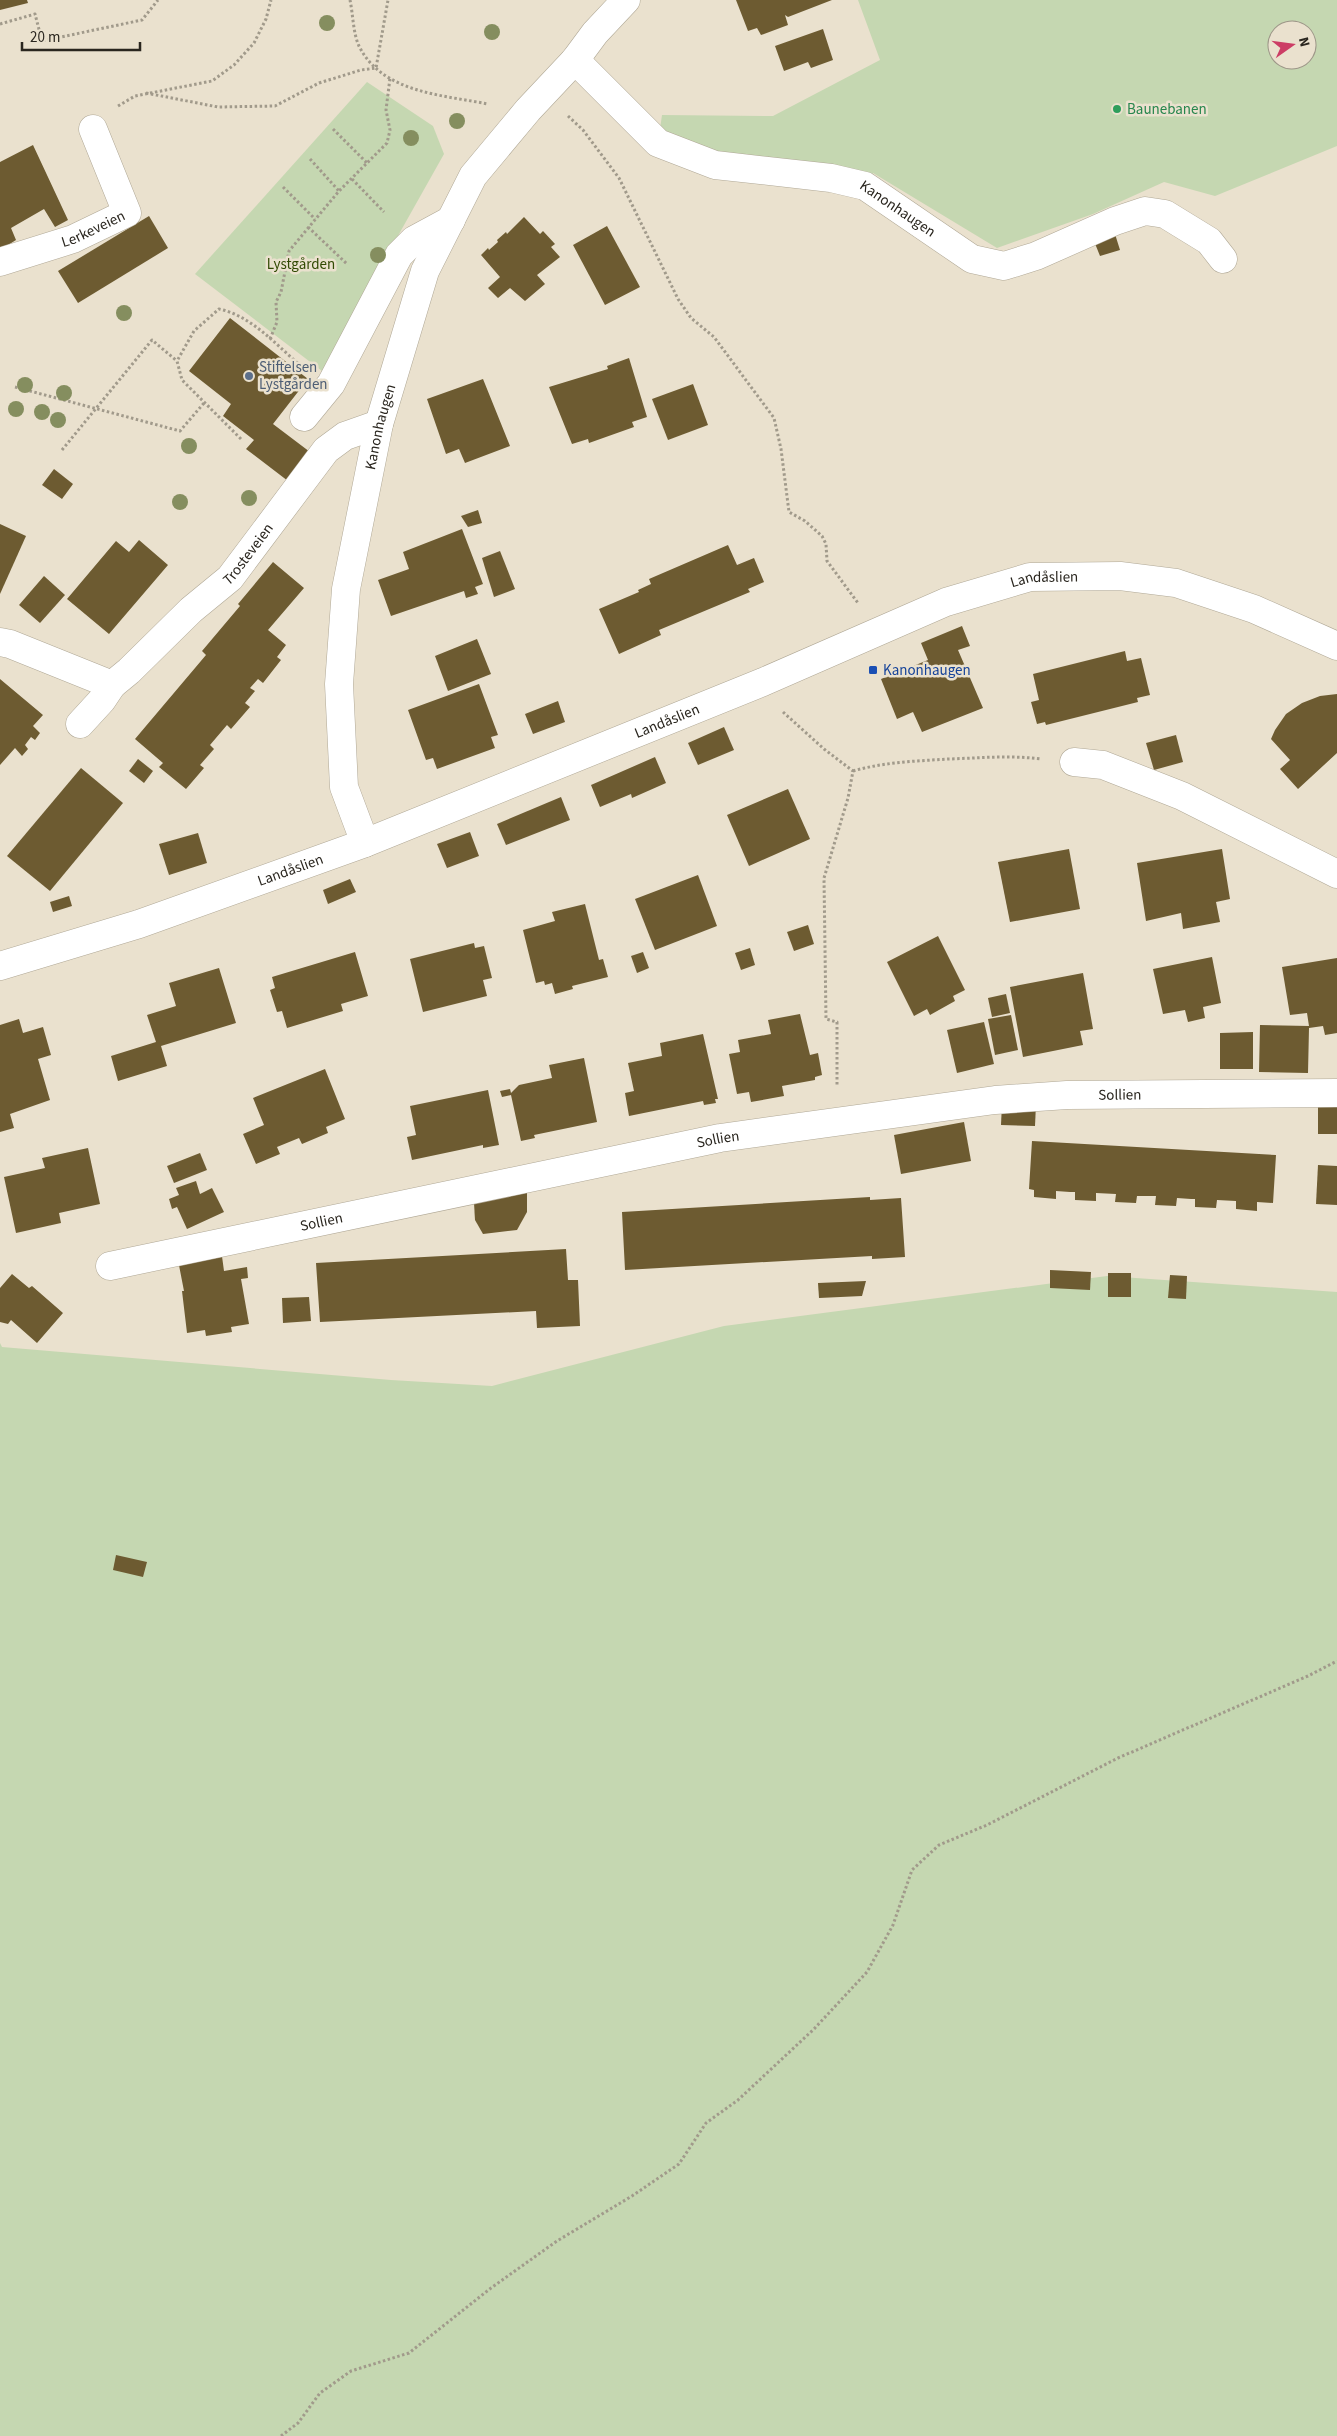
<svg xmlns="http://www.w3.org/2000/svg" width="1337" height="2436" font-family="'Source Sans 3',sans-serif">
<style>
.green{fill:#c5d7b1;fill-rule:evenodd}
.building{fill:#6d5b31}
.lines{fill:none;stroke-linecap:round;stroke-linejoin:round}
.minor-casing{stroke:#b0a896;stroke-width:29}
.path{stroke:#a19a8b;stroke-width:3;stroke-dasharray:2.5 2.5;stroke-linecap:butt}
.minor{stroke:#fff;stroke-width:28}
.tree{fill:#858e5f}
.leisure-dot{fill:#2e9e5b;stroke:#eae1ce;stroke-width:2}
.service-dot{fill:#5c6f8a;stroke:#eae1ce;stroke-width:2}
.transit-dot{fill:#1a4fb4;stroke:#eae1ce;stroke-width:2}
.labels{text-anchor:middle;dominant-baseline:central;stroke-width:5;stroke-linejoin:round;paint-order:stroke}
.leisure-label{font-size:15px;fill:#27864d;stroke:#eae1ce;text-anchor:start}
.street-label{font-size:15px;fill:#2a261f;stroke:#eae1ce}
.park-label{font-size:15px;fill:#324a04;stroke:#eae1ce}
.service-label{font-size:15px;fill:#4e5e75;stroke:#eae1ce;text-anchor:start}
.transit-label{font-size:15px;fill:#164399;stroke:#eae1ce;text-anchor:start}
</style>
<rect width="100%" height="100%" fill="#eae1ce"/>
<!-- green -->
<g class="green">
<path d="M858,0H1337V146L1215,196L1164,182L1093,214L997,248L873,173L865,186L658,143L662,115L773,116L880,60ZM1277,30H1307V60H1277Z"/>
<path d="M367,82L433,126L444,154L322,371L195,274Z"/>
<path d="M1107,1276L1337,1292V2436H0V1343L2,1347L391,1380L492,1386L724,1326Z"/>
</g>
<!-- building -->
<g class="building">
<path d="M0,0H27L28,3L0,10Z"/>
<path d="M736,0H832L788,17L785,15L788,25L761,35L757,28L748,31Z"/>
<path d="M823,29L833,60L811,68L808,62L784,71L775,46Z"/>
<path d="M33,145L68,220L55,227L44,209L11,228L16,240L0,250V162Z"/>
<path d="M149,216L168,248L78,303L58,271Z"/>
<path d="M524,217L540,234L543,231L555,244L551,247L560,257L537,275L545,284L525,301L510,288L498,298L488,288L500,277L481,255L488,248L489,250L498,242L497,240L506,232L507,234Z"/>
<path d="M607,226L640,287L605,305L573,245Z"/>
<path d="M1115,234L1120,250L1100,256L1094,241Z"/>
<path d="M230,318L308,379L273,424L310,452L288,481L246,449L254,440L223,416L231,404L189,371Z"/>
<path d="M629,358L647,417L632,422L634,427L589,443L588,439L572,444L549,387L608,369L607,366Z"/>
<path d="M483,379L510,446L465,463L459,449L446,454L427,399Z"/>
<path d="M693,384L708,425L668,440L652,399Z"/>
<path d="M54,469L73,484L62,499L42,485Z"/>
<path d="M478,510L482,523L468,527L461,516Z"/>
<path d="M0,524L26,536L0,594Z"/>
<path d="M462,529L483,584L475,587L478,594L466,598L464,591L391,616L378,580L409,569L403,552Z"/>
<path d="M139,540L168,565L109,634L67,599L116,541L129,552Z"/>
<path d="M728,545L737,565L754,558L764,582L748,589L750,592L659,630L661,635L619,654L599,609L639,592L638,590L651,584L649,579Z"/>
<path d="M500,551L515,589L494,597L482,558Z"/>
<path d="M273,562L304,588L268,630L286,645L277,657L281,660L263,683L258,679L250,688L255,691L245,703L250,707L231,729L227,725L210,745L214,749L200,765L204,768L186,789L159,767L163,763L135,739L206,655L202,651L240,606L238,604Z"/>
<path d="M44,576L65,595L40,623L19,605Z"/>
<path d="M962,626L970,646L958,650L983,708L922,732L913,712L897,719L881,679L928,660L921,643Z"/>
<path d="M477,639L491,674L448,691L435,656Z"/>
<path d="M1125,651L1127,661L1141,658L1150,695L1137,698L1138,702L1046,725L1045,722L1037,724L1031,702L1039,700L1033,674Z"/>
<path d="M0,679L43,715L33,726L40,733L35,740L31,737L25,745L28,749L22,756L15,748L0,765Z"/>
<path d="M479,684L498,735L491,737L495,748L437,769L433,758L426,760L408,710Z"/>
<path d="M1337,694V753L1298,789L1280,769L1290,760L1271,739L1275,730L1286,714L1302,703L1320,696Z"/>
<path d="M558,701L565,722L533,734L525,714Z"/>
<path d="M724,727L734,750L698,765L688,743Z"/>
<path d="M1176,735L1183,762L1154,770L1146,743Z"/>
<path d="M655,757L666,783L632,798L631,794L600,807L591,785Z"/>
<path d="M138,759L153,771L144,783L129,771Z"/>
<path d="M81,768L123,803L50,891L7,856Z"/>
<path d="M788,789L810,839L749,866L727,815Z"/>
<path d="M561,797L570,820L506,845L497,824Z"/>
<path d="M470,832L479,856L447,868L437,844Z"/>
<path d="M198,833L207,863L169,875L159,844Z"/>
<path d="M1069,849L1080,909L1010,922L998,862Z"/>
<path d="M1222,849L1230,899L1216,902L1220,922L1183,929L1181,913L1146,921L1137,863Z"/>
<path d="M698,875L717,926L655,950L635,899Z"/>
<path d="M350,879L356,892L328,904L323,890Z"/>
<path d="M69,896L72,906L53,912L50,902Z"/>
<path d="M585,904L599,960L603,959L608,977L572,986L573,989L555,994L552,983L545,985L544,981L536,983L523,930L555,921L552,912Z"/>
<path d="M808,925L814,944L794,951L787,932Z"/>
<path d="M938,936L965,990L953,996L955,1001L930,1015L927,1009L914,1016L887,962Z"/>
<path d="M474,943L475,948L484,946L492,978L483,980L487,996L423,1012L410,959Z"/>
<path d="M750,948L755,965L741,970L735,953Z"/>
<path d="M355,952L368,996L341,1004L343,1011L287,1028L282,1011L277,1012L270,990L275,988L272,977Z"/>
<path d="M643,952L649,968L637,973L631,956Z"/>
<path d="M1212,957L1221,1003L1203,1007L1205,1018L1188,1022L1185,1010L1163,1014L1153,969Z"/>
<path d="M1337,958V1033L1325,1035L1323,1026L1309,1028L1308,1073L1259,1072L1260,1025L1309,1026L1307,1013L1290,1015L1282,967Z"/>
<path d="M219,968L236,1023L161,1046L167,1066L118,1081L111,1056L156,1042L147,1015L176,1006L169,983Z"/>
<path d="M1083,973L1093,1029L1080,1031L1083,1045L1023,1057L1010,987Z"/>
<path d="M1006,994L1010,1013L992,1017L988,998Z"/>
<path d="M800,1014L810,1055L818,1053L822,1075L815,1077V1080L782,1086L784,1096L751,1102L749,1092L737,1094L729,1054L740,1052L738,1040L771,1034L768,1020Z"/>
<path d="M1011,1015L1018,1050L995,1055L988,1019Z"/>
<path d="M19,1019L23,1033L43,1027L51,1055L38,1059L50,1100L10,1114L14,1128L0,1132V1025Z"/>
<path d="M984,1022L994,1064L957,1073L947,1030Z"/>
<path d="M1253,1032V1069H1220V1033Z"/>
<path d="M703,1034L718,1099H715L716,1103L704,1105L703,1101L629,1116L625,1093L634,1091L628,1063L662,1056L660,1043Z"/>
<path d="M584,1058L597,1122L534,1135L535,1138L521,1141L511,1095L502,1097L500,1091L510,1089L511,1093L519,1085L552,1078L549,1065Z"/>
<path d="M325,1069L345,1119L326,1127L328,1133L302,1144L299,1138L277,1147L280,1154L256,1164L243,1134L264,1125L253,1098Z"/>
<path d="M488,1090L499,1145L483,1148V1145L412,1160L407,1137L416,1135L410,1106Z"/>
<path d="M1002,1103L1036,1104L1035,1126L1001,1125Z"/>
<rect x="1318" y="1104" width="19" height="30"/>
<path d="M964,1122L971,1161L901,1174L894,1135Z"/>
<path d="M1032,1141L1276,1155L1273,1203L1257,1202V1211L1236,1209V1201L1217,1200L1216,1208L1195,1207V1199H1191L1177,1198L1176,1206L1155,1205L1156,1196H1137L1136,1203L1115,1202L1116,1194L1096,1193V1201L1075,1200V1192H1070L1056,1191V1199L1034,1197V1190L1029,1189Z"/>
<path d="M88,1148L100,1204L59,1213L61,1223L16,1233L4,1177L45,1168L42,1158Z"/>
<path d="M200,1153L207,1170L174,1183L167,1166Z"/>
<path d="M1318,1165L1337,1166V1205L1316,1204Z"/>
<path d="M196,1181L200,1194L212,1188L224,1212L187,1229L177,1207L172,1209L169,1199L179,1195L176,1188Z"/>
<path d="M527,1192V1212L517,1230L483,1234L475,1220L474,1203Z"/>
<path d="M870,1197V1200L901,1198L905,1257L872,1259V1256L625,1270L622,1212Z"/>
<path d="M221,1249L224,1271L247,1267L248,1278L241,1279L249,1324L231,1327L232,1332L206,1336L205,1330L187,1333L182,1291H184L177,1255Z"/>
<path d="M566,1249L568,1280H578L580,1326L537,1328L536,1311L320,1322L316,1263Z"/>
<path d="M1050,1270L1091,1272L1090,1290L1050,1288Z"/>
<rect x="1108" y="1273" width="23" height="24"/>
<path d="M12,1274L29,1288L32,1286L63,1313L37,1343L11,1320L8,1324L0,1322V1288Z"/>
<path d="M1170,1275L1187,1276L1186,1299L1168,1298Z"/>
<path d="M866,1281L862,1296L819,1298L818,1283Z"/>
<path d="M309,1297L311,1321L283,1323L282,1298Z"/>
<path d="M116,1555L147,1562L143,1577L113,1570Z"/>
</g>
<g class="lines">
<defs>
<g id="minor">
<path id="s1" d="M575,60L658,143L715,165L831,178L865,186L972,259L1004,266L1036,256L1115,221L1145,211L1165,214L1209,241L1223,259"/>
<path id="s2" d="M0,262L73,239L127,213L93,129"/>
<path d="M304,417L331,384L399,255L414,240L451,220"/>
<path d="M0,642L10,644L112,685"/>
<path id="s3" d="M80,724L102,700L112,685L129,671L191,610L230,578L326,450L345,436L379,424"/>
<path d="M1074,762L1103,765L1182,796L1337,874"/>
<path id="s4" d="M365,843L344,787L339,684L346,589L379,424L425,271L473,176L528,110L575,60L595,33L626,0"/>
<path id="s5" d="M0,966L139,924L365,843L763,682L946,602L1030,577L1120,576L1176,583L1254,609L1337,646"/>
<path id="s6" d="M110,1266L720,1138L995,1100L1067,1095L1337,1093"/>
</g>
</defs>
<!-- minor casing -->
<use href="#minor" class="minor-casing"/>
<!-- path -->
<g class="path">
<path d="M350,0C353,14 353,33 359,46C382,93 443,95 488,104"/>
<path d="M0,24L35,14L42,41L142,20L158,0"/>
<path d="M146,93L218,107L275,106L319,83L361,70L376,68L388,0"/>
<path d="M118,106L135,96L212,81L234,65L254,43L266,19L271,0"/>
<path d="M568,116L583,130L619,178L678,299L691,318L714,337L774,418L781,449L789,512L805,521L822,536L826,544L827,561L858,603"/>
<path d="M333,129L367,163"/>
<path d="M310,159L339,191"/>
<path d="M352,179L384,212"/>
<path d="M283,187L315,219"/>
<path d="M308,227L347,264"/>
<path d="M270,339L277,322L276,302L281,292L289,251L339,191L387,143L390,130L386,110L390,78"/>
<path d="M15,387L180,431L204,403"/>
<path d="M241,439L182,380L177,361L194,331L219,309C252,316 276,345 301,366"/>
<path d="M62,450L152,340L177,361"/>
<path d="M783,712L824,749L853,771L848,798L824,878L826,1019L837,1022V1086"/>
<path d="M853,771C884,762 917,761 949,759C980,758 1010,755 1041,759"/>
<path d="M281,2436L298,2423L320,2393L351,2371L409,2353L491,2288L557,2241L632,2196L679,2164L706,2123L738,2100L814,2029L867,1972L893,1925L912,1870L939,1845L987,1825L1118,1758L1308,1676L1337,1661"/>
</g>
<!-- minor -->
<use href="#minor" class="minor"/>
</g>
<!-- trees -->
<g class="tree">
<circle cx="327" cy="23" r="8"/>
<circle cx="492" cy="32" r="8"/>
<circle cx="457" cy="121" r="8"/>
<circle cx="411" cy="138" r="8"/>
<circle cx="378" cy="255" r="8"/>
<circle cx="124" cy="313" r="8"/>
<circle cx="25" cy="385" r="8"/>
<circle cx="64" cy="393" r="8"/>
<circle cx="16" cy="409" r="8"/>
<circle cx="42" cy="412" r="8"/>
<circle cx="58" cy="420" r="8"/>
<circle cx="189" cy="446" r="8"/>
<circle cx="249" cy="498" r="8"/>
<circle cx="180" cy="502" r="8"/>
</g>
<!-- markers -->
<circle class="leisure-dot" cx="1117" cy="109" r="5"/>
<circle class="service-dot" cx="249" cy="376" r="5"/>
<rect class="transit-dot" x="868" y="665" width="10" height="10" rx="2.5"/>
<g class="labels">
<!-- leisure labels -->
<g class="leisure-label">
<text x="1127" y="109">Baunebanen</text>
</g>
<!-- street labels -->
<g class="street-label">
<text stroke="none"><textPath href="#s1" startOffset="370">Kanonhaugen</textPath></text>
<text stroke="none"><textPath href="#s2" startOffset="99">Lerkeveien</textPath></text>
<text stroke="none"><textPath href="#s4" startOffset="424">Kanonhaugen</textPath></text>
<text stroke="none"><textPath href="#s3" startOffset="240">Trosteveien</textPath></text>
<text stroke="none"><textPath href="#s5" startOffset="1116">Landåslien</textPath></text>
<text stroke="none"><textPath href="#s5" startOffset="711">Landåslien</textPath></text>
<text stroke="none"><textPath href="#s5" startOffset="306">Landåslien</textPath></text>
<text stroke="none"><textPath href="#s6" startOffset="1026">Sollien</textPath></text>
<text stroke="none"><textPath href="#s6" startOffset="621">Sollien</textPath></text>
<text stroke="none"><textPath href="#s6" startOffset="216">Sollien</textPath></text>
</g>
<!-- park labels -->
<g class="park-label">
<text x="301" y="264">Lystgården</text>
</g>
<!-- service labels -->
<g class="service-label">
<text x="259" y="367">Stiftelsen<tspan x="259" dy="17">Lystgården</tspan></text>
</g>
<!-- transit labels -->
<g class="transit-label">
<text x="883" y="670">Kanonhaugen</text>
</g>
</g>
<!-- north arrow -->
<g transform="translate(1292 45) rotate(76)"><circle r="24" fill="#eae1ce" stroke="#9d9688"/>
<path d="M0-4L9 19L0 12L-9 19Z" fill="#cc3d65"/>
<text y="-8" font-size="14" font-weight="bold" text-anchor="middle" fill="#2a261f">N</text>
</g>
<!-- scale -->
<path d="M22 42v8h118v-8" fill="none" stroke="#2a261f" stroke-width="2.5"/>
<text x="30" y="42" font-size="15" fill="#2a261f" stroke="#eae1ce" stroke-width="4" paint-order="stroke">20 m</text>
</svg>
